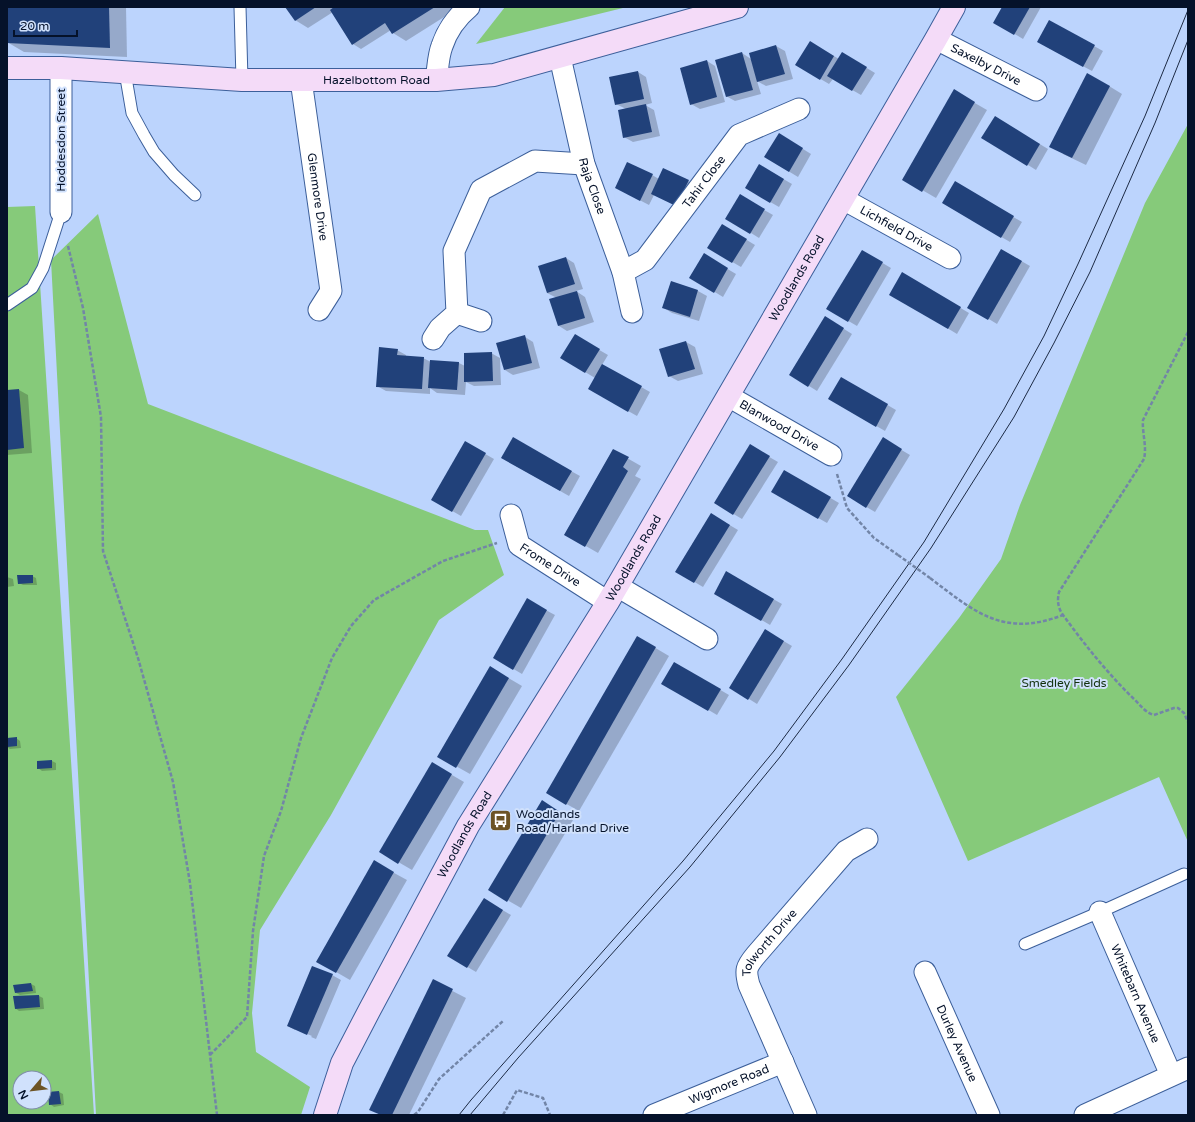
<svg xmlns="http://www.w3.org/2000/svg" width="1195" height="1122" font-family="'Varela Round',sans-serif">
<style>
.green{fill:#86ca7a;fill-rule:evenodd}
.shadow{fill:#0003}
.building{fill:#21417a}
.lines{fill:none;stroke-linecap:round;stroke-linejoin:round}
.lane-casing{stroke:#3c5f9a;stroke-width:13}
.street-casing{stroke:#3c5f9a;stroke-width:23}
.secondary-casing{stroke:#3c5f9a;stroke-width:24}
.path{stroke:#7285a7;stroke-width:2.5;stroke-dasharray:4 2;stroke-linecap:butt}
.lane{stroke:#fff;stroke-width:11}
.street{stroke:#fff;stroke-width:21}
.secondary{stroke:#f4dbf8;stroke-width:22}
.tram{stroke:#1c2a44;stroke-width:1}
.path-bridge{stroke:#7285a7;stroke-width:2.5;stroke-dasharray:4 2;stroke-linecap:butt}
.labels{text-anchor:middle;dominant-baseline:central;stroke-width:4;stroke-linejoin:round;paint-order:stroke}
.street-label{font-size:12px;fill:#05122a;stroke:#d0e1fc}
.park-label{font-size:12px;fill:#12310c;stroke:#d0e1fc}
.poi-label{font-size:12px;fill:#05122a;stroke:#d0e1fc;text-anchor:start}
</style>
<rect width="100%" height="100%" fill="#bcd4fd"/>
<!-- green -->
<g class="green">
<path d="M505,7H627L476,44Z"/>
<path d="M1188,124V842L1159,777L968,861L896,697L959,618L1001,559L1020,505L1145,203Z"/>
<path d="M35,206L94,1115H7V207ZM20,1078H44V1102H20Z"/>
<path d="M98,214L148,404L475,530H488L504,575L439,620L331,815L260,930L252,1013L256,1052L310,1087L301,1115H96L51,260Z"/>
</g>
<!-- shadow -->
<g class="shadow">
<path d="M7,7H126L127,57L24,52L7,42Z"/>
<path d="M287,7H460L406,41L393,33L391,30L361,49L353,44L333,12L308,28L295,20Z"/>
<path d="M1004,7H1041L1023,39L995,22Z"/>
<path d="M810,42L839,59L842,53L875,73L861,95L833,79L829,84L797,65Z"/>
<path d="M776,46L785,51L793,79L766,86L757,81L761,94L735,101L726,96L742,53L751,59Z"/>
<path d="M1094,46L1103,51L1092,71L1047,47Z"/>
<path d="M707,61L715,66L725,102L700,109L691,104Z"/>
<path d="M638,72L646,77L652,103L645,105L654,110L660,136L633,142L624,137L626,109L616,104Z"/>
<path d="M1109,86L1122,94L1086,165L1063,154Z"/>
<path d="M954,91L987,110L936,198L903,179Z"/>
<path d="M995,117L1048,149L1036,170L983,137Z"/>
<path d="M779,134L811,154L798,177L765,157Z"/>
<path d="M759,165L792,184L779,207L746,188Z"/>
<path d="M652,175L659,179L688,181L697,186L685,210L654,195L649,205L624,192Z"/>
<path d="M955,183L1022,222L1010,242L943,203Z"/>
<path d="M740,196L773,215L759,238L727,218Z"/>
<path d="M722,225L755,245L741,267L708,248Z"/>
<path d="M1002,250L1030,266L997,324L969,307Z"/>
<path d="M862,251L891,268L857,326L828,309Z"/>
<path d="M704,255L736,274L723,297L690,277Z"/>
<path d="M566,258L574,263L583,289L576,291L585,297L594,322L567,331L559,326L557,298L547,293Z"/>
<path d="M903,274L969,313L957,334L891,294Z"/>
<path d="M671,282L698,291L707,296L699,321L672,313L664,308Z"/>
<path d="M825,317L852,334L817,391L790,374Z"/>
<path d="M575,336L608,355L602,365L650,392L637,416L589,389L595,378L562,358Z"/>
<path d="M525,337L533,342L540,368L513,375L505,370Z"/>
<path d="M686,342L695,347L703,374L678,381L669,376Z"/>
<path d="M397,350L406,355V357L423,358L431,362L459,363L465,366L491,353L500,358L501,385L474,386L466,382L465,395L437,393L430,388V394L386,391L377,386Z"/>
<path d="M841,378L896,410L885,431L830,399Z"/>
<path d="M19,390L28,395L32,453L7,455V391Z"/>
<path d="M513,439L580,476L569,496L502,458Z"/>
<path d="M883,439L910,455L875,512L848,496Z"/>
<path d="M466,443L494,459L461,516L433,500Z"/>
<path d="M750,446L778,462L742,519L715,503Z"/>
<path d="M613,450L641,466L635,476L641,479L598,553L565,534Z"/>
<path d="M784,471L839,503L827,523L773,492Z"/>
<path d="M711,514L738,530L703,587L676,571Z"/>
<path d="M727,573L782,604L770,625L715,593Z"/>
<path d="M32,576L36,578L37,585H23L19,583Z"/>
<path d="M7,577L13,579L14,586L7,587Z"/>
<path d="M527,600L555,615L522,674L495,658Z"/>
<path d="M765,630L792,646L757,704L730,687Z"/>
<path d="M637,637L669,656L579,811L547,793Z"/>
<path d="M674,663L729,695L717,715L663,683Z"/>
<path d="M491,668L522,686L470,774L438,756Z"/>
<path d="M16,738L20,741L21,748L10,749L7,747V739Z"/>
<path d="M52,761L56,763V770L42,771L38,768Z"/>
<path d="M433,764L464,782L412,870L381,852Z"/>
<path d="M7,787L8,788V801H7Z"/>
<path d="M542,801L573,820L521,908L490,890Z"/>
<path d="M374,862L407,880L350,980L317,961Z"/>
<path d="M484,899L511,915L476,972L449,956Z"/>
<path d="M332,975L341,980L316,1039L311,1037L312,1036L295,1029V1030L288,1026Z"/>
<path d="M433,981L466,998L409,1115H381L371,1109Z"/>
<path d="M31,984L35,986L36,993L20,995L16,993Z"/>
<path d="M39,996L43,998L44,1009L19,1011L15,1008Z"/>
<path d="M59,1092L63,1094L64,1105L54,1107L50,1104Z"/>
</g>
<!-- building -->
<g class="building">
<path d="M7,7H109L110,48L7,43Z"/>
<path d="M285,7H316L295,21Z"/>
<path d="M334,7H435L392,34L385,23L352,45L330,10Z"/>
<path d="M1002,7H1030L1014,35L993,23Z"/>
<path d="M1049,20L1095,45L1083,67L1037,42Z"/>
<path d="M810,41L834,56L820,80L795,65Z"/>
<path d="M776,45L785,74L757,82L749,53Z"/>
<path d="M742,52L753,90L726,97L715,60Z"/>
<path d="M842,52L867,67L852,91L827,76Z"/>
<path d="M707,60L717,97L690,105L680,68Z"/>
<path d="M638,71L644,99L615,105L609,77Z"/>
<path d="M1087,73L1110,86L1072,158L1049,147Z"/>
<path d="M954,89L975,102L922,192L902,180Z"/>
<path d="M646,104L652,132L623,138L618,110Z"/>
<path d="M995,116L1040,144L1027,166L981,138Z"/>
<path d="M779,133L803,148L789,172L764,157Z"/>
<path d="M627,162L653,174L640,201L615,188Z"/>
<path d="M759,164L784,179L770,203L745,188Z"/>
<path d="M663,168L689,180L676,206L651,194Z"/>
<path d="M955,181L1014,216L1001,238L942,203Z"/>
<path d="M740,194L765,209L750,234L725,219Z"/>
<path d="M722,224L747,239L732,263L707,248Z"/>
<path d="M1001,249L1022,261L988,320L967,308Z"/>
<path d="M862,250L883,262L848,322L826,309Z"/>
<path d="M704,253L728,268L714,293L689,278Z"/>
<path d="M566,257L575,284L547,293L538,266Z"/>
<path d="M902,272L961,307L948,329L889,295Z"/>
<path d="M671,281L698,290L690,317L662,308Z"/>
<path d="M577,291L585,318L558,326L549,299Z"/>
<path d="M825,316L844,328L808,387L789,375Z"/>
<path d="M575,334L600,349L585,373L560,358Z"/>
<path d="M525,335L532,363L504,370L496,343Z"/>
<path d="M686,341L695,369L668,377L659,349Z"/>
<path d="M379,347L398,349L397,355L424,357L422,389L376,387Z"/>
<path d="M492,352L493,381L464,382V353Z"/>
<path d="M430,360L459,362L457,390L428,388Z"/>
<path d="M602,364L642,386L628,412L588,389Z"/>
<path d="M841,377L888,404L876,427L828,399Z"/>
<path d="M19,389L24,448L7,450V390Z"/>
<path d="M513,437L572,471L560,491L501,458Z"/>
<path d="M883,437L902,449L866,508L847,496Z"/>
<path d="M465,441L486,453L452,512L431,500Z"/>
<path d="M750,444L770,456L733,515L714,503Z"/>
<path d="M613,449L629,457L623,467L628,471L585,547L564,535Z"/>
<path d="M784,470L831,497L818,519L771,492Z"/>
<path d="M711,513L730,525L694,583L675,572Z"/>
<path d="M726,571L774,599L761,621L714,594Z"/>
<path d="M17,575H33V583L18,584Z"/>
<path d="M527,598L547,610L513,670L493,658Z"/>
<path d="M765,629L784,641L748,700L729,688Z"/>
<path d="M637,636L656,647L566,805L546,793Z"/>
<path d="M674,662L721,689L708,711L661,684Z"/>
<path d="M490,666L509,678L456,768L437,757Z"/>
<path d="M17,737V746L7,747V738Z"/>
<path d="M52,760V768L37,769V761Z"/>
<path d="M432,762L452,774L398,864L379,852Z"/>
<path d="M542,800L560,812L507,902L488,890Z"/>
<path d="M374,860L394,872L336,973L316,962Z"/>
<path d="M484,898L503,910L467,968L447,956Z"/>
<path d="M312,966L333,974L307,1035L287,1026Z"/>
<path d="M433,979L453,989L392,1115H381L369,1110Z"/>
<path d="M31,983L33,991L15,993L13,985Z"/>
<path d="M39,995L40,1007L15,1009L13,996Z"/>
<path d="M59,1091L61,1104L49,1105L48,1092Z"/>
</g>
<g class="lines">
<defs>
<g id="lane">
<path d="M240,7L242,80"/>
<path d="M125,72L132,113L144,135L154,152L174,175L195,195"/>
<path d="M7,305L32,288L43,268L61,212"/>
<path d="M1025,944L1100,912L1184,874"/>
</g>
<g id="street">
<path id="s1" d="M936,39L1036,90"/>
<path id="s2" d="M560,57L584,164L623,272L632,312"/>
<path d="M61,68V212"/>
<path id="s3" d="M301,80L331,291L319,310"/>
<path d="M436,80C438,69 438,56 442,46C447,31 457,17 469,7"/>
<path id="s4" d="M843,199L950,258"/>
<path id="s5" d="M623,272L645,260L739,135L799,109"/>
<path d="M457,313L481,321"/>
<path d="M433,339L440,328L457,313L454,251L481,190L535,161L584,164"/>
<path id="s6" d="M728,396L831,455"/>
<path id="s7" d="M511,515L519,545L608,602"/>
<path d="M617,586L707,639"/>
<path id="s8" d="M1100,912L1171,1075"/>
<path id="s9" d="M925,972L989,1115"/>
<path id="s10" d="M654,1115L783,1062"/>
<path id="s11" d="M806,1115L749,985C745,970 746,967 756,955L846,851L867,839"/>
<path d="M1085,1115L1188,1068"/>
</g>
<g id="secondary">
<path id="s12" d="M7,68H61L242,80H436L494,75L737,7"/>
<path id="s13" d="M325,1115L342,1063L369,1011L468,826L608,602L936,39L954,7"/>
</g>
</defs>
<!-- lane casing -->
<use href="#lane" class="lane-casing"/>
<!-- street casing -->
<use href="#street" class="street-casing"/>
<!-- secondary casing -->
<use href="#secondary" class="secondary-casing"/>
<!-- path -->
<g class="path">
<path d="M68,246L83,308L101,417L103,551L138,658L173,782L190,883L217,1115"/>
<path d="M1188,332L1143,420C1142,433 1147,446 1144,459L1059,592C1057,601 1058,608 1063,615C1085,645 1108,674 1135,700C1141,706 1146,713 1154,715L1174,708H1178L1184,713L1188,722"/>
<path d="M837,474L847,508L874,538L898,555"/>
<path d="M930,578C975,612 1003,638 1063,615"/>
<path d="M210,1055L247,1017L253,931L264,856L281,811L301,738L332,658L351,626L374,600L443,561L497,543"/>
<path d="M414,1115L418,1112L439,1079L503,1021"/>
<path d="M503,1115L517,1090L543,1098L550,1115"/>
</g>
<!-- lane -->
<use href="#lane" class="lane"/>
<!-- street -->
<use href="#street" class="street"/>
<!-- secondary -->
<use href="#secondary" class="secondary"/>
<!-- tram -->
<g class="tram">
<path d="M459,1115L471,1100L683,861L774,751L842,659L924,542L1004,409L1044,336L1078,264L1145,116L1188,10"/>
<path d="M470,1115L518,1058L690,867L780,757L849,665L931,548L1014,417L1054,343L1090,272L1155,123L1188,40"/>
</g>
<!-- path-bridge -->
<path class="path-bridge" d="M898,555L930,578"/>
</g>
<!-- icons -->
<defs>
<symbol id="bus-square" viewBox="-11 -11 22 22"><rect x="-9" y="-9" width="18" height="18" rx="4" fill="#6c5324" stroke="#d0e1fc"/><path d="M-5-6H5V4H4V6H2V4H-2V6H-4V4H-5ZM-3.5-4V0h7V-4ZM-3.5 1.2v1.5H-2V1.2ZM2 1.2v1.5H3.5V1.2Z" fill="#fff"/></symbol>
</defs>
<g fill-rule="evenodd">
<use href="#bus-square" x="488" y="808" width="25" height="25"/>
</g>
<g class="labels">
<!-- street labels -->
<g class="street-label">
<text stroke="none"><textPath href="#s1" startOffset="56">Saxelby Drive</textPath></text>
<text stroke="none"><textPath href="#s12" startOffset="370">Hazelbottom Road</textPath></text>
<text transform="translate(61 140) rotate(-90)">Hoddesdon Street</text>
<text stroke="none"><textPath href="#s5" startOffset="123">Tahir Close</textPath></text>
<text stroke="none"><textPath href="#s2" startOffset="133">Raja Close</textPath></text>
<text stroke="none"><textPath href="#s3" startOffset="118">Glenmore Drive</textPath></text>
<text stroke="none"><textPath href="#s4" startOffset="61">Lichfield Drive</textPath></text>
<text stroke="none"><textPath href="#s13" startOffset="962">Woodlands Road</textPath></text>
<text stroke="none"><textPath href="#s6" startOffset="59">Blanwood Drive</textPath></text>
<text stroke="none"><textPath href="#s13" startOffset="638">Woodlands Road</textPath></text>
<text stroke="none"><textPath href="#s7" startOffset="68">Frome Drive</textPath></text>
<text stroke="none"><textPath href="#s13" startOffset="314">Woodlands Road</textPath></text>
<text stroke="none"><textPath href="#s11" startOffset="192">Tolworth Drive</textPath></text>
<text stroke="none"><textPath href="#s8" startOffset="89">Whitebarn Avenue</textPath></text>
<text stroke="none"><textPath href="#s9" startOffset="78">Durley Avenue</textPath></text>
<text stroke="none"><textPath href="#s10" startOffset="81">Wigmore Road</textPath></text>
</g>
<!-- park labels -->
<g class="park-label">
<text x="1064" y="683">Smedley Fields</text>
</g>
<!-- poi labels -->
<g class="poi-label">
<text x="516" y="814">Woodlands<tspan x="516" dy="14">Road/Harland Drive</tspan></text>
</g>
</g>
<!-- border -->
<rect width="1195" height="1122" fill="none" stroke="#05122a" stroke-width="16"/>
<!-- north arrow -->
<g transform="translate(32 1090) rotate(242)"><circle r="19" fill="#d0e1fc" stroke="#7f8ea8"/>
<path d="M0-3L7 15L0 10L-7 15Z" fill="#6c5324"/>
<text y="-6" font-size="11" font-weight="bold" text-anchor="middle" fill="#05122a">N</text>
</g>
<!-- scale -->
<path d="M14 30v6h63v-6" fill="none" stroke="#05122a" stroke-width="2"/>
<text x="20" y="30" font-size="12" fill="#05122a" stroke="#d0e1fc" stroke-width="3" paint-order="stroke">20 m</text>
</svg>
